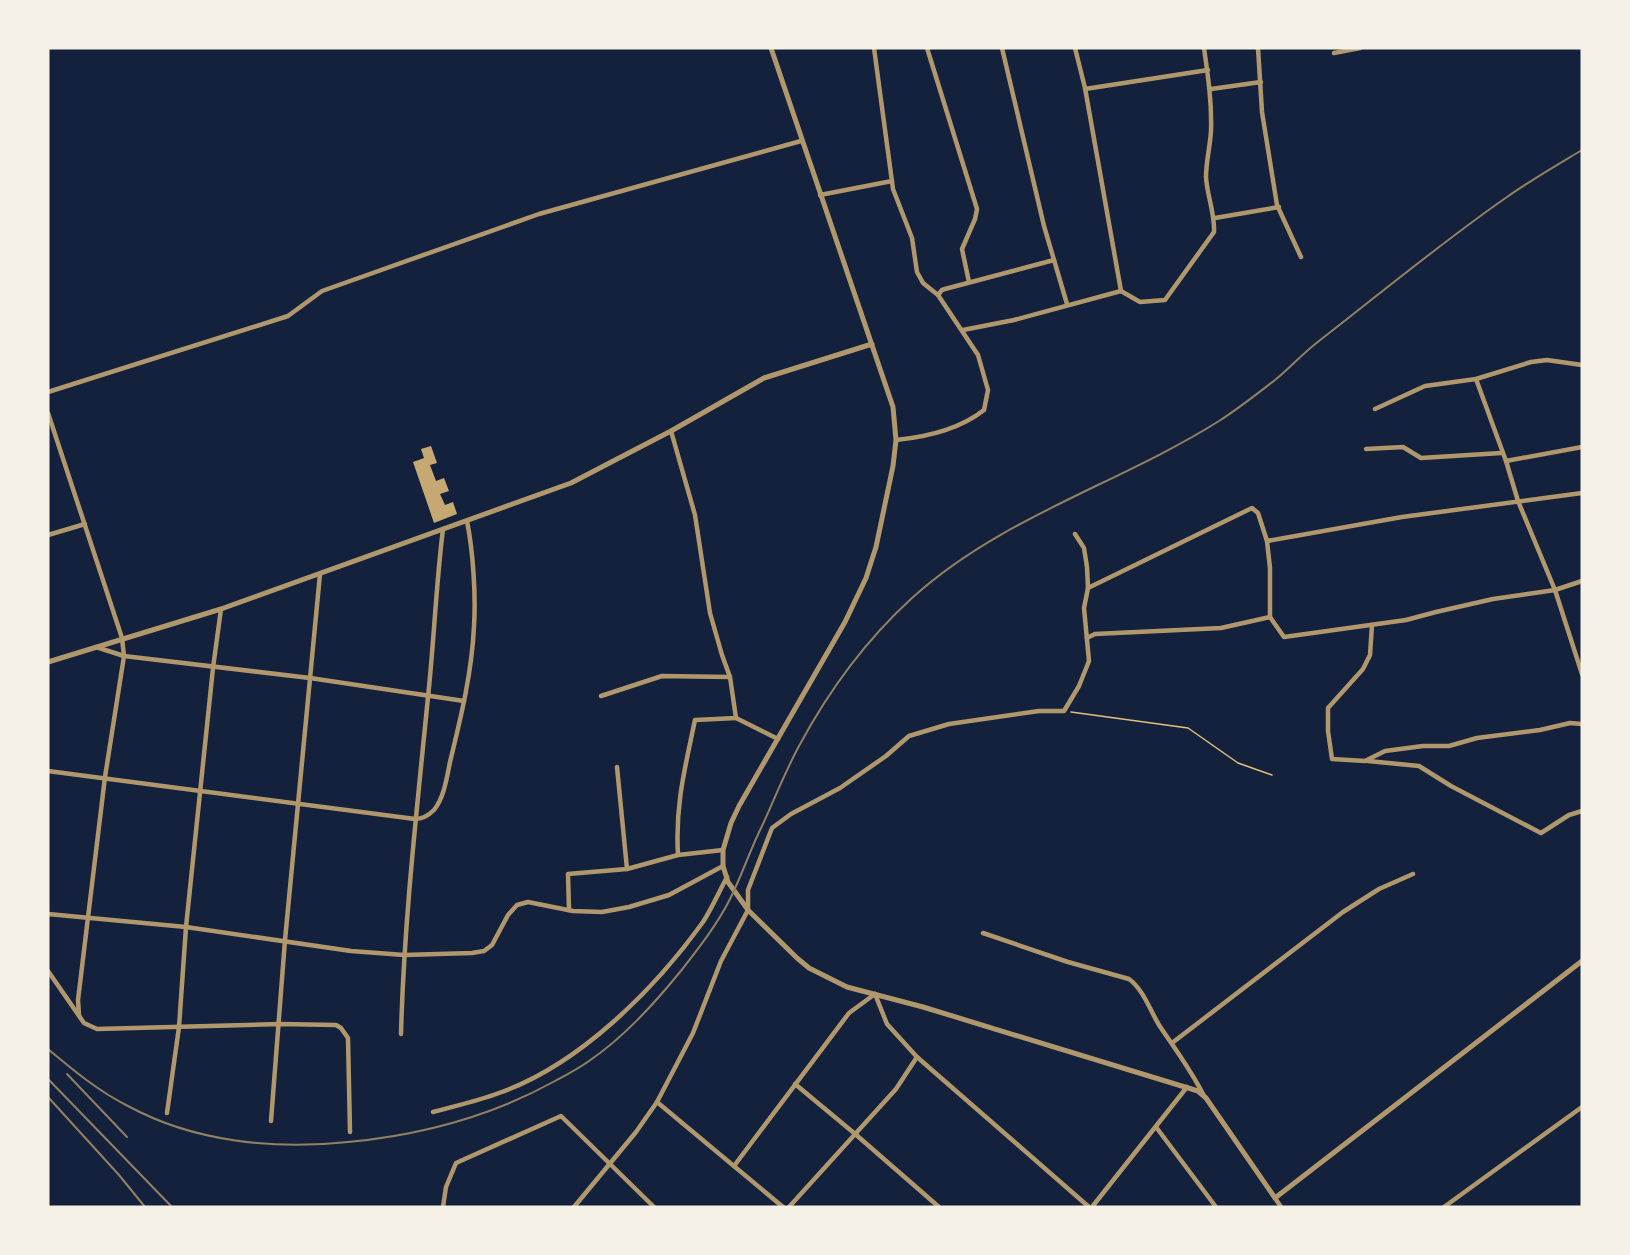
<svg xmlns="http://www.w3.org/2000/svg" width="1630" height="1255" font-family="Arial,sans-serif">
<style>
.building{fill:#c6a872}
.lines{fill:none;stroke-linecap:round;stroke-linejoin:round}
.path{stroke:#e5c07b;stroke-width:1.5}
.minor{stroke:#b1986c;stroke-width:4.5}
.tertiary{stroke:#b1986c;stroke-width:5}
.rail{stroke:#918062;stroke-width:2}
</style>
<rect width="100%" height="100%" fill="#14213d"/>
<!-- building -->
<path class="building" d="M431,446L437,463L430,465L436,481L444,478L449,491L440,494L445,505L453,502L457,514L434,523L413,462L424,458L421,449Z"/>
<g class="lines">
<!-- path -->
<path class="path" d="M1071,712L1188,728L1238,763L1272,775"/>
<!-- minor -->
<g class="minor">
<path d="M874,48L893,189L912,238L917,272L923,283L938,295L978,355L988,390L984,410C960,429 926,437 896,440"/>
<path d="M927,48L977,209L975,219L962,249L969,282"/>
<path d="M1002,48L1044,226L1067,304"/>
<path d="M1075,48L1085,88L1121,291"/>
<path d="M1258,48L1262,112L1277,205L1301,257"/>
<path d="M1334,53L1360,48"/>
<path d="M1085,89L1208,70"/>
<path d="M1211,89L1261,82"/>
<path d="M820,195L892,181"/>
<path d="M1215,218L1279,207"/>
<path d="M1121,291L1140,302L1165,300L1214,232C1215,213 1207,196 1206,177C1206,162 1210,147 1211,131C1212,103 1208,76 1204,48"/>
<path d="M938,295L942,290L945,289L1054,260"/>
<path d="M963,330L1014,320L1121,291"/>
<path d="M1476,379L1506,461L1518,501L1555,590L1582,674"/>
<path d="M48,392L288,316L322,291L539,214L801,141"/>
<path d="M1375,409L1425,386L1476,379L1531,362L1547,360L1582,365"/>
<path d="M48,413L122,638L124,656L105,777L78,1000L79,1015"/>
<path d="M671,431L695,515L710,613L722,655L730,677L736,718L695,720C685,768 675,805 678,855"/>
<path d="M1366,449L1403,447L1421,458L1501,453"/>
<path d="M1506,461L1582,447"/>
<path d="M48,535L85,524"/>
<path d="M1267,541L1402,517L1582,493"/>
<path d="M1088,588L1252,508L1258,513L1267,541L1270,568V617L1284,637L1406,620L1436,612L1493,599L1555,590L1582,581"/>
<path d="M1372,625L1370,655L1363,669L1328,708V731L1332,759L1365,761L1385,751L1423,746H1449L1477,738L1540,730L1570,723L1582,724"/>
<path d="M1087,638L1095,634L1221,628L1270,617"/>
<path d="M96,647L124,656L310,678L464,701"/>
<path d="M601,696L662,676L730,677"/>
<path d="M736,718L778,739"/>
<path d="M1368,761L1419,766L1451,786L1541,833L1569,815L1582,811"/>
<path d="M617,767L627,869"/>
<path d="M48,771L415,819C423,819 428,816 434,810C444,798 447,777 450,762C461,717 472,672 474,626C476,595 473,551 467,521"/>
<path d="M569,910L568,874L627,869L678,855L723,850"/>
<path d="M48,914L186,927L351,951L404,955L472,953L484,951L492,945L508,915L517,905L528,902L573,911L602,912L629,907L669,895L723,866"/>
<path d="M983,933L1068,962L1129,979C1143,989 1150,1010 1159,1025C1175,1049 1191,1070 1204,1096"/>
<path d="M48,971L84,1023L97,1029L279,1024L336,1025L341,1028L348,1038L350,1132"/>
<path d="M401,1034C404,921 417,809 428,697C434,641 436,585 443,529"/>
<path d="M1172,1043L1343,912L1379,889L1413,874"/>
<path d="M795,1084L854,1133L939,1207"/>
<path d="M657,1102L783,1207"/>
<path d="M433,1112C455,1106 478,1101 499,1093C579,1065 654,990 703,922C712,908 719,892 727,877"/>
<path d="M167,1113L179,1027L186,927L213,668L221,609"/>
<path d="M271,1121L285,940L320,574"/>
<path d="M1156,1127L1216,1207"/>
<path d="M734,1166L849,1013L875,994L887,1024L917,1057L1089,1207"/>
<path d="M1275,1198L1281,1207"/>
<path d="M443,1207L446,1187L456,1163L561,1116L654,1207"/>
<path d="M574,1207L636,1132L657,1102L693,1033L721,961L748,910V890L772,828L791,814L840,788L886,756L909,736L949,724L1039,711H1064L1079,686L1089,661L1084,608L1088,588L1087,567L1084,548L1075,534"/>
<path d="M789,1207L896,1089L917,1057"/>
<path d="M1092,1207L1187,1087"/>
<path d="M1444,1207L1582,1107"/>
</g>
<!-- tertiary -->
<g class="tertiary">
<path d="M771,48L893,407L896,440L893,466L876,547L866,578L845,622L739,806L731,823L723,850V866L728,882L748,910L797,958L809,968L847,987L923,1007L1198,1091L1206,1098L1275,1198L1582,961"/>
<path d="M48,662L221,609L571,483L671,431L764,378L872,344"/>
</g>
<!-- rail -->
<g class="rail">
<path d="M48,1049C73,1070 98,1091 128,1106C194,1142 275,1150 348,1142C421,1135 490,1117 555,1081C566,1075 578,1069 589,1061C624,1037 653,1005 680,972C698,949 717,925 730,899C742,875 750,850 762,826C774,800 785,772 799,746C828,692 867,639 912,598C1001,517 1119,484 1219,421C1238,409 1257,394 1275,380C1290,368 1303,353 1319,341C1381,293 1442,242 1507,197C1531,180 1557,165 1582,150"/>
<path d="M67,1074L127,1137"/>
<path d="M48,1079L172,1207"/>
<path d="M48,1097L119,1175L145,1207"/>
</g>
</g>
<!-- border -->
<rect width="1630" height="1255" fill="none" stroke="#f6f1e7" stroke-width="99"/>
</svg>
